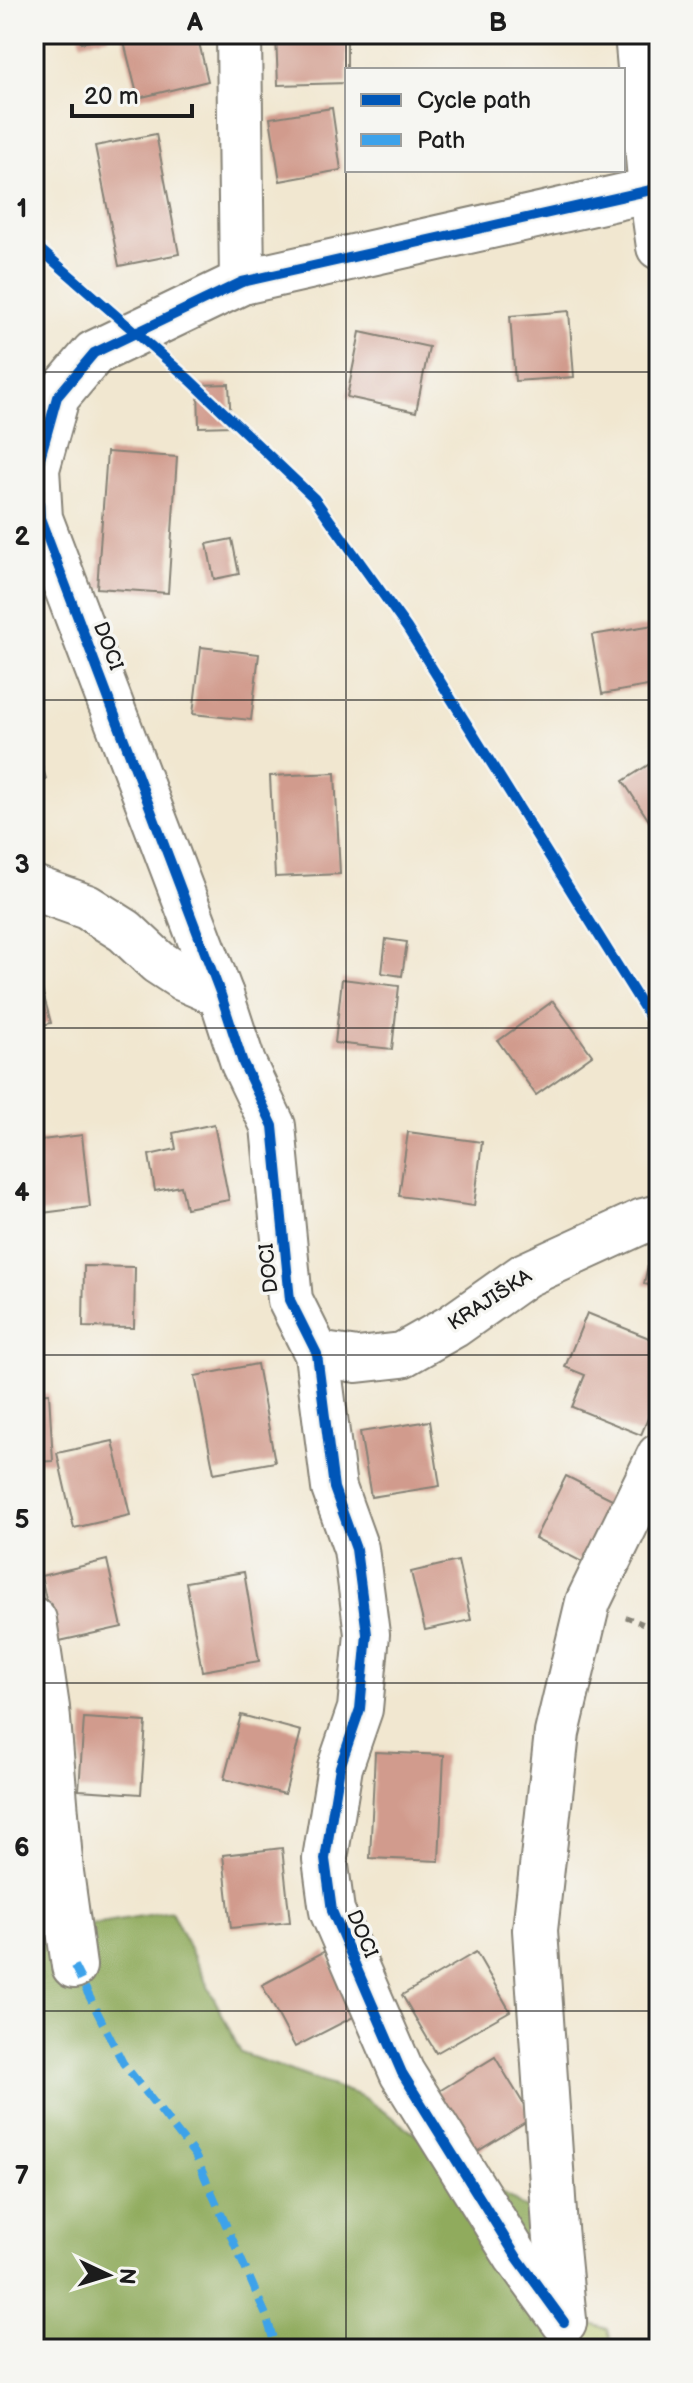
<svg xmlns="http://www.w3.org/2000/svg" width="693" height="2383" font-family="'Balsamiq Sans',sans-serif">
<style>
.green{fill:#b5c669;stroke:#687142;stroke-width:2}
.forest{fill:#90ab5d;stroke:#56643c;stroke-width:2}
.building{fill:#d19b8d}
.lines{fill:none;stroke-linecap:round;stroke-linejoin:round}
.street-casing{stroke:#868276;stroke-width:48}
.path{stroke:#868276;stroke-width:5;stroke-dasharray:6 6;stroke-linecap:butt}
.street{stroke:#fff;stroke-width:44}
.quiet{stroke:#3da2ea;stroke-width:8;stroke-dasharray:16 8;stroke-linecap:butt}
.cycleway-casing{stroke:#f6f6f2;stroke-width:15}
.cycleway{stroke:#0057b8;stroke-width:10}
.grid{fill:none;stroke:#1c1c1c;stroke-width:2;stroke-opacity:0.55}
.labels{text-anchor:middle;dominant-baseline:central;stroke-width:7;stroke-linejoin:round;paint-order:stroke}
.street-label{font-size:20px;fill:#1c1c1c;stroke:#f6f6f2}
.neatline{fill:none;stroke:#1c1c1c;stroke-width:3}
.grid-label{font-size:26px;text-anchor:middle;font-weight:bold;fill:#1c1c1c}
</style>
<rect width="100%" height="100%" fill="#f6f6f2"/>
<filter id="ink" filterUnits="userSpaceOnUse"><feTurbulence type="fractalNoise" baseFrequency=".0125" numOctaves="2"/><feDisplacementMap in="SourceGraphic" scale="16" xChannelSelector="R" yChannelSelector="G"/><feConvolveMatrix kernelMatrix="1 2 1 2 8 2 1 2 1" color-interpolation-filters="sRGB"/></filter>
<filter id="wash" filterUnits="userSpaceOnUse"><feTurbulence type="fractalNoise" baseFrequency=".006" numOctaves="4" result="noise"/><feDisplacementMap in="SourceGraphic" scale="32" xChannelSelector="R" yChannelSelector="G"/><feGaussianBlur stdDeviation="1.8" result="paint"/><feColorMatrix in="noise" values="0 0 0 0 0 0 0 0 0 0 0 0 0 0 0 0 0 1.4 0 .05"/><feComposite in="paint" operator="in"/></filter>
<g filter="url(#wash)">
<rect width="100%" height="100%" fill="#f1e7d0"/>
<!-- green -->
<path class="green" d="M577,2319L608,2329L613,2349H579Z"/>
<!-- forest -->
<path class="forest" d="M171,1911L241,2053L361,2096L541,2219L554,2349H34V1934Z"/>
<g id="blocks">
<!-- building -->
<g class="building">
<path d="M79,34H109V37L81,43Z"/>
<path d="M122,34H197L208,81L138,98Z"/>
<path d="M276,34H347V83L278,85Z"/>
<path d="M332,108L341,170L280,181L270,118Z"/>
<path d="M156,134L179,254L119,266L95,146Z"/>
<path d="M569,311L574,377L515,381L510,316Z"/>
<path d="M360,332L429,347L416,412L347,397Z"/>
<path d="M229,384L231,426L199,427L198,385Z"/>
<path d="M107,452L177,457L168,593L97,588Z"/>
<path d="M232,539L239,574L214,579L207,544Z"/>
<path d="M654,625L659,653V684L602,694L592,635Z"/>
<path d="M201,647L259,654L251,720L193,714Z"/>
<path d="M35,741L46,779L34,782V742Z"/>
<path d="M659,758V836L623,781Z"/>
<path d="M335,773L340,874L275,877L270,776Z"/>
<path d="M386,939L407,942L402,976L382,973Z"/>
<path d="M34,959L51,1023L34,1027Z"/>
<path d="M342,979L399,986L392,1049L335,1043Z"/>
<path d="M553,1001L592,1055L536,1095L498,1041Z"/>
<path d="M214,1124L229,1200L186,1208L181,1186L155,1191L149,1155L176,1149L173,1133Z"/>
<path d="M408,1132L482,1142L474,1206L399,1196Z"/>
<path d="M82,1135L90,1207L34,1214V1141Z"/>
<path d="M656,1228L659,1229V1287L644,1284Z"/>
<path d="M84,1266L135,1267L134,1328L83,1327Z"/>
<path d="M587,1313L659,1342V1392L641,1435L572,1407L585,1375L565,1367Z"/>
<path d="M257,1364L275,1462L214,1473L195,1376Z"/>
<path d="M49,1393L53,1461L34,1462V1394Z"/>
<path d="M430,1421L440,1486L371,1497L360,1432Z"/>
<path d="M113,1441L130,1515L74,1528L57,1453Z"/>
<path d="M566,1476L620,1503L588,1565L535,1538Z"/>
<path d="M107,1560L122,1627L55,1642L41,1576Z"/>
<path d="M458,1561L471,1620L425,1630L411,1572Z"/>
<path d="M244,1572L259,1661L202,1671L186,1582Z"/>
<path d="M241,1715L301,1731L285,1794L224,1779Z"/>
<path d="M84,1718L146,1722L141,1794L79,1790Z"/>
<path d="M375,1752L444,1755L439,1861L370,1858Z"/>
<path d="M282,1848L290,1922L231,1928L223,1855Z"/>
<path d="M325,1951L359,2014L295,2047L262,1985Z"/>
<path d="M476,1952L510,2011L436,2053L402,1995Z"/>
<path d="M495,2057L532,2118L473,2154L436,2093Z"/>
</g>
</g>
</g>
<g filter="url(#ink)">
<use href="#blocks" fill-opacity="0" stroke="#868276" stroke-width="2"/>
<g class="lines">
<defs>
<g id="street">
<path d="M239,34L242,282"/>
<path d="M637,34L651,190L659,247"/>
<path d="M34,888L87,907L125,931L158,962L184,979L221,995"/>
<path d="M317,1354L357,1360L402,1355L453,1326L525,1275L643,1221L659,1217"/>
<path d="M34,1620L47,1708L61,1872L74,1966"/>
<path d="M564,2320L555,2228L535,1930L557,1733L588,1602L659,1456"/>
<path d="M564,2322L516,2256L402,2073L332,1911L325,1859L340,1767L360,1709L367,1634L356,1549L334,1488L317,1354L290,1300L273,1126L243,1063L221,995L40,518L37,469L57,397L94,353L242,282L651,190L659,191"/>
</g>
</defs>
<!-- street casing -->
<use href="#street" class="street-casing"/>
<!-- path -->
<path class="path" d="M626,1617L659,1630"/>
<!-- street -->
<use href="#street" class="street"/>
<!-- quiet -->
<path class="quiet" d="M74,1966L123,2063L195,2155L266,2315L276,2349"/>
<defs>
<g id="cycleway">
<path d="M34,244L190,380L314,498L407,628L659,1032"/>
<path d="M564,2322L516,2256L402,2073L332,1911L325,1859L340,1767L360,1709L367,1634L356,1549L334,1488L317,1354L290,1300L273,1126L243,1063L221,995L40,518L37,469L57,397L94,353L242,282L651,190L659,191"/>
</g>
</defs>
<!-- cycleway casing -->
<use href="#cycleway" class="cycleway-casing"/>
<!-- cycleway -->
<use href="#cycleway" class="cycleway"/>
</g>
</g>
<!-- grid -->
<path class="grid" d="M346,34V2349M34,372H659M34,700H659M34,1028H659M34,1355H659M34,1683H659M34,2011H659"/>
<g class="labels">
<!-- street labels -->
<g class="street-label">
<text transform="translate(108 646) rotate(69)">DOCI</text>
<text transform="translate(269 1268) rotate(-96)">DOCI</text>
<text transform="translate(490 1300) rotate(-33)">KRAJIŠKA</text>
<text transform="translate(362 1934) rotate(67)">DOCI</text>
</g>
</g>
<!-- margin -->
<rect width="693" height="2383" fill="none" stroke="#f6f6f2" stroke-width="88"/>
<!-- legend -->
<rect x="345" y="68" width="280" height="104" fill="#f6f6f2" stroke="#9f9f9c" stroke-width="2"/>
<rect x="361" y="94" width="40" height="12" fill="#0057b8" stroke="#9f9f9c" stroke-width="2"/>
<text x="417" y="108" font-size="24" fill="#1c1c1c">Cycle path</text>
<rect x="361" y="134" width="40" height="12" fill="#3da2ea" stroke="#9f9f9c" stroke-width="2"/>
<text x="417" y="148" font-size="24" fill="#1c1c1c">Path</text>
<!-- north arrow -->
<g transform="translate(108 2275) rotate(94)" stroke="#f6f6f2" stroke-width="6" paint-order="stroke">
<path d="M0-6L14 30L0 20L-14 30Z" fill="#1c1c1c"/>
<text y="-12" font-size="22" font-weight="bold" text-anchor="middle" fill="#1c1c1c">N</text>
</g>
<!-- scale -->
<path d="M72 104v12h120v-12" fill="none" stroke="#1c1c1c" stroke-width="4"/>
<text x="84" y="104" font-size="24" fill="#1c1c1c" stroke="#f6f6f2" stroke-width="6" paint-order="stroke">20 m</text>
<rect x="44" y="44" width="605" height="2295" class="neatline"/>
<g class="grid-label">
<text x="195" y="31">A</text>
<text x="498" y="31">B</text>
<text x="22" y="217">1</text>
<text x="22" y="545">2</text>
<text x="22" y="873">3</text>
<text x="22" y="1201">4</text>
<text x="22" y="1528">5</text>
<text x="22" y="1856">6</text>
<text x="22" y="2184">7</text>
</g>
</svg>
